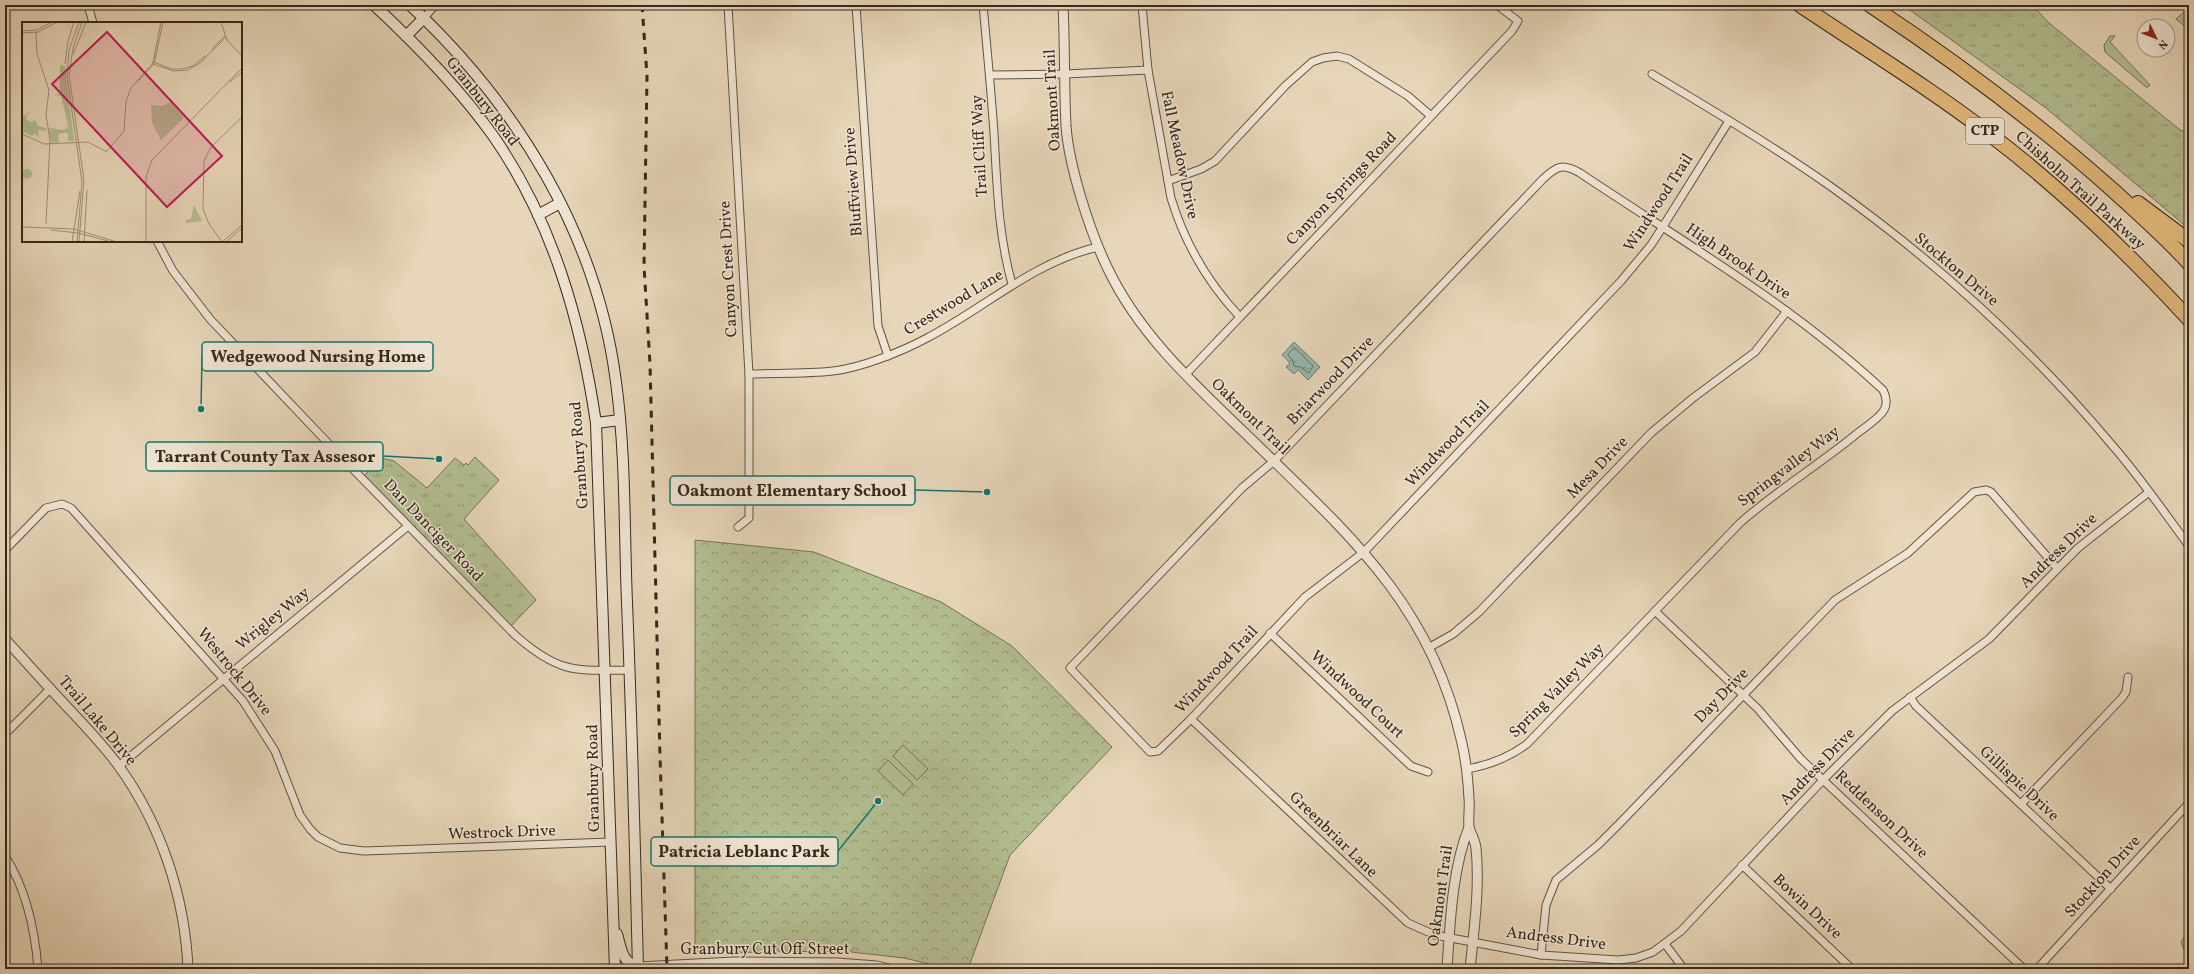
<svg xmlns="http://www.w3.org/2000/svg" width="2194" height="974" font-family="Vollkorn,serif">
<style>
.grass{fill:url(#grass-tufts);stroke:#747356}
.park{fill:url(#park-crowns);stroke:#747356}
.pitch{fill:#b3be91;stroke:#747356}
.water{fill:url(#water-ripples);stroke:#6f7f74}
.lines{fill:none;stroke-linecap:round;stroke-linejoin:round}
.shore{stroke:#667065;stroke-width:1}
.minor-casing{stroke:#615443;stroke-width:9}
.tertiary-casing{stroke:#615443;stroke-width:11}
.secondary-casing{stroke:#34281c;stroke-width:12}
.motorway-casing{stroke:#34281c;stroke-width:16}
.minor{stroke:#efe4d2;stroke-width:7}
.tertiary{stroke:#efe4d2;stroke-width:9}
.secondary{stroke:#efe4d2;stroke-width:10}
.motorway{stroke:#e4bb7c;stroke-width:14}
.rail{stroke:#34281c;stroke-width:3;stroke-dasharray:7 7;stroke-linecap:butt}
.labels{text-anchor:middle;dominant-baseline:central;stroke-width:3;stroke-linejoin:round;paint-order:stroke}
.shield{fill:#efe4d2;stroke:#6c6053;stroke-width:1}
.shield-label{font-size:15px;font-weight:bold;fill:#34281c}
.street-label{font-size:16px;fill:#34281c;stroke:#efe4d2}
.inset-road{fill:none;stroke:#9f907a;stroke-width:1}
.view{fill:#c2185b;fill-opacity:0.15;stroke:#c2185b;stroke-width:2}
.inset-edge{fill:none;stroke:#34281c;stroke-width:2}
.leader{fill:none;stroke:#0f766e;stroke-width:1.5}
.callout-dot{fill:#0f766e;stroke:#efe4d2;stroke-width:1.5}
.callout{fill:#efe4d2;stroke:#0f766e;stroke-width:1.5}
.callout-label{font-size:17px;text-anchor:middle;font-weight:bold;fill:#34281c}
</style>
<defs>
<pattern id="grass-tufts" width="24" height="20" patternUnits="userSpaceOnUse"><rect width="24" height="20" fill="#b3be91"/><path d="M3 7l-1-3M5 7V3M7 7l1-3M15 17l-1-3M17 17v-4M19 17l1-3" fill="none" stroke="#929a76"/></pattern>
<pattern id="park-crowns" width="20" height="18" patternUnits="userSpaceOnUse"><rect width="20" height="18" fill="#b3be91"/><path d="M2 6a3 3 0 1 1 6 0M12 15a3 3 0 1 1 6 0" fill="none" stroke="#929a76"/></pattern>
<pattern id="water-ripples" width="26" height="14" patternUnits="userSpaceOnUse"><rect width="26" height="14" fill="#97b9ae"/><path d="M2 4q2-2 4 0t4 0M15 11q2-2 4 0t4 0" fill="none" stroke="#7c968d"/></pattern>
</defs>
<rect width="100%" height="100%" fill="#e7d6b9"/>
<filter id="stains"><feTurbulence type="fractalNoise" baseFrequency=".005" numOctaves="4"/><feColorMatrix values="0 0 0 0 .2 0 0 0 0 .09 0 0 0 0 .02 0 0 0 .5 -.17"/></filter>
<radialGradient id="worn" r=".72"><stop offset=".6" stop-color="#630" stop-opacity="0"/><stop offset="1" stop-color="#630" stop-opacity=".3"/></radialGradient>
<!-- grass -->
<g class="grass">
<path d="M1903,5H2032L2049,23L2180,130L2189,133V229L2046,108Z"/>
<path d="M2187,9L2189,11V23L2187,28L2176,19Z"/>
<path d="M2110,36H2115L2110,42L2150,85L2148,87H2146L2105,52L2104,45Z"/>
<path d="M475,457L499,480L464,519L536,600L509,628L362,478L381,458L394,461L427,488L455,458L464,465L466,463L468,465Z"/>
<path d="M2189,930V955L2184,950L2181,942Z"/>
</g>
<!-- park -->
<path class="park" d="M695,540L814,552L941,602L1012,646L1112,747L1010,855L968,969H950L904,958L842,951L695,953Z"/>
<!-- pitch -->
<g class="pitch">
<path d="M903,745L928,769L917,780L893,756Z"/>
<path d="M888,760L913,784L903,795L878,771Z"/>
</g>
<!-- water -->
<path class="water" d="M1294,342L1320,367L1308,380L1298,370L1294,374L1286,367L1290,363L1282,355Z"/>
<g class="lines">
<!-- shore -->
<path class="shore" d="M1293,349H1296L1313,366L1309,373L1300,367L1294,366L1293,361L1288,355Z"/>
<defs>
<g id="minor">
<path d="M88,5L93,23"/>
<path d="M728,5L749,374V518L738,527"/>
<path d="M856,5L878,326L888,356"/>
<path d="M983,5C987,48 991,90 994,133C997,184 998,234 1012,284"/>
<path d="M1142,5L1148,70L1171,198C1185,244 1207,282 1240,317"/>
<path d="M424,18L435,5"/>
<path d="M1652,74C1712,110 1773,146 1830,186C1934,260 2030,347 2112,445C2140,477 2164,512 2189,546"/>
<path d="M990,75L1066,74L1148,70"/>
<path d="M1168,181L1201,169L1215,161L1285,86L1312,62L1323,58L1337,56L1349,59L1408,96L1431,116"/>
<path d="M157,241L173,271L210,319L345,461L515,635C558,673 574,671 630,670"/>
<path d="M749,374C776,373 806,374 833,371C861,368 903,351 927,338C985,308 1033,262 1098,247"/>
<path d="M1185,375L1512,31L1518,21L1497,5"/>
<path d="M5,550L46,508L62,504L71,508L243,701L275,751L300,815L310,829L318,837L340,848L364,851L610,842"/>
<path d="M1655,611L1758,709L1801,759L1823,780L2024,969"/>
<path d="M1270,633L1411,766L1428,772"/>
<path d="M1430,647L1453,634L1479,612L1651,433L1693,398L1755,352L1787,311"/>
<path d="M1910,697L1916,706L2111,889"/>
<path d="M1191,719L1408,923L1435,935L1541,955L1618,960L1636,958L1653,952L1681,931L1823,780L1892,711L1989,639L2078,548L2149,492"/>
<path d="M5,734L50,689"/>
<path d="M119,766L408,526"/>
<path d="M1467,769C1490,765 1508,758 1527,744L1740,523C1776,491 1817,466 1854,436C1863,428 1878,420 1884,410C1888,403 1886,396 1883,390C1792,305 1683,242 1580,173C1562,163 1557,166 1543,179L1274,461L1242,488L1070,668L1150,752L1158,751L1191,719L1305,597L1364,552L1621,281L1651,245L1662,228L1729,121"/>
<path d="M2021,804L2122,698L2126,692L2128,677"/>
<path d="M5,856C27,890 35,930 38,969"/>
<path d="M1742,865L1852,969"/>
<path d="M1665,944L1684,969"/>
<path d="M1541,955L1546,905L1556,880L1598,845L1621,822L1835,600L1908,553L1974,492L1986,490L1991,492L2057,568"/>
<path d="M638,966L734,961L837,962L877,965L893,969"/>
<path d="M573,969L615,968"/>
<path d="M2037,969L2189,803"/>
</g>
<g id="tertiary">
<path d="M1063,5C1065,45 1064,86 1066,126C1069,167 1090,232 1108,269C1140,336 1197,387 1249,437C1345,531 1430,602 1461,739C1466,759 1468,779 1469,799C1470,808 1468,818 1469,827C1471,834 1475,840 1476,848C1480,888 1474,929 1470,969"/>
<path d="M5,639C27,663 48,687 70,710C87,728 104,746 118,765C161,824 185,897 188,969"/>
<path d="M1447,969C1450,924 1452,869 1469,827"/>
</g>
<g id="secondary">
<path d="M374,5C417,45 460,89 494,137C553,222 581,322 596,423L615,969"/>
<path d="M410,5C517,105 597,234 616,382C626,455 624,530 627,603C632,725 635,847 638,969"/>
<path d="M406,36L424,18"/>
<path d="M538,215L560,203"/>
<path d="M596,423L620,420"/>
<path d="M617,934C621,947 622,964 638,966"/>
</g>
<g id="motorway">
<path d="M1800,5C1864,48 1931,89 1992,136C2064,191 2128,253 2189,319"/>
<path d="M1870,5C1956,62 2038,123 2115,192C2140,215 2166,238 2189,263"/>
<path d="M2138,203L2189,241"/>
</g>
</defs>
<!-- minor casing -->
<use href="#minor" class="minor-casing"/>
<!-- tertiary casing -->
<use href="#tertiary" class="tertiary-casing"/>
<!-- secondary casing -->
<use href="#secondary" class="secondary-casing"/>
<!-- motorway casing -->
<use href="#motorway" class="motorway-casing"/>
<!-- minor -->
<use href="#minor" class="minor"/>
<!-- tertiary -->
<use href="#tertiary" class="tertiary"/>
<!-- secondary -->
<use href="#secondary" class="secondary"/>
<!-- motorway -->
<use href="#motorway" class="motorway"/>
<!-- rail -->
<path class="rail" d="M642,5L647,76L644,266L650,364L660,756L667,969"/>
</g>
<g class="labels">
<!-- shield labels -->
<rect class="shield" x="1966" y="118" width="38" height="26" rx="3"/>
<g class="shield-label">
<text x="1985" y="131">CTP</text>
</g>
<!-- street labels -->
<g class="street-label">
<text transform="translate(1053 100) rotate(-93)">Oakmont Trail</text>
<text transform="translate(482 102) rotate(52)">Granbury Road</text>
<text transform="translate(980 146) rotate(-93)">Trail Cliff Way</text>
<text transform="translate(1179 155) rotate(78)">Fall Meadow Drive</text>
<text transform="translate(854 182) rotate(-94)">Bluffview Drive</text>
<text transform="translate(1342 189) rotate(-46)">Canyon Springs Road</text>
<text transform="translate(2080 191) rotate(42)">Chisholm Trail Parkway</text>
<text transform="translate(1659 203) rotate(-57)">Windwood Trail</text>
<text transform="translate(1738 262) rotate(34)">High Brook Drive</text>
<text transform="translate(729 269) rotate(-93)">Canyon Crest Drive</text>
<text transform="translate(1956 270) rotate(40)">Stockton Drive</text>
<text transform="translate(954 303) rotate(-31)">Crestwood Lane</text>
<text transform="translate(1331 381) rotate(-46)">Briarwood Drive</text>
<text transform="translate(1250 417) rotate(44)">Oakmont Trail</text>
<text transform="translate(1448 444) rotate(-46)">Windwood Trail</text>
<text transform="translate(580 455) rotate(-94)">Granbury Road</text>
<text transform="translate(1789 467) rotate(-37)">Springvalley Way</text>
<text transform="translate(1598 468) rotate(-46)">Mesa Drive</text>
<text transform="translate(433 531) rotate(46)">Dan Danciger Road</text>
<text transform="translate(2059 551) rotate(-44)">Andress Drive</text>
<text transform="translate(273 619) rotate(-39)">Wrigley Way</text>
<text transform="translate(1217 670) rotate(-47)">Windwood Trail</text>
<text transform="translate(234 672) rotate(51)">Westrock Drive</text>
<text transform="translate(1557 691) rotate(-45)">Spring Valley Way</text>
<text transform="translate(1357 695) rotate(43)">Windwood Court</text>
<text transform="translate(1722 696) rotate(-46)">Day Drive</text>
<text transform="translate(97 721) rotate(50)">Trail Lake Drive</text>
<text transform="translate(1818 767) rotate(-46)">Andress Drive</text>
<text transform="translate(594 778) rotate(-91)">Granbury Road</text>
<text transform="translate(2019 784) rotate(43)">Gillispie Drive</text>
<text transform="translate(1881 815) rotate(43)">Reddenson Drive</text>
<text transform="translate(502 833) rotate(-2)">Westrock Drive</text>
<text transform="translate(1333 835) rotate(44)">Greenbriar Lane</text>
<text transform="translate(2103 877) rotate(-48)">Stockton Drive</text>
<text transform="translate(1441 896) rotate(-82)">Oakmont Trail</text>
<text transform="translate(1807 907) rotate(43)">Bowin Drive</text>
<text transform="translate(1556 939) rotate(7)">Andress Drive</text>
<text x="765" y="950">Granbury Cut Off Street</text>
</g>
</g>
<!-- overview -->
<g transform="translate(22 22)">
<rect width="220" height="220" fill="#e7d6b9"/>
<path d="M38,43L43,44L52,119H46V112L43,110V111L36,112L37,120L29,121L27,109L32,110L36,120V112L47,107L39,74L31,73L38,72Z" fill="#b3be91"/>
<path d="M9,85L4,97L9,100L13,98L16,104L24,106V109L16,108L17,116L13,112L10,114L0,109V92L4,94ZM44,99L47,108L36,112V120H34L32,111L26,106L42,108L45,105Z" fill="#b3be91"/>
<path d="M149,80L162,96L139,118L130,101L129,83L140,84ZM172,183L180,199L164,201L165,197H169Z" fill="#b3be91"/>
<path d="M0 152a5 5 0 1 1 10 0a5 5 0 1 1-10 0Z" fill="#b3be91"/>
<path class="inset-road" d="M199,0L205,18L220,34M0,9L15,8L30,0M14,10L15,32L27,68L24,93L28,118L24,202M0,11L16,10L35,0M190,27L204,13M51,33L64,0M132,40L149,47H160L171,44L183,34M43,42L46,19L52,0M131,42L152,49L166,48L178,41L204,15M116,59L132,42L141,0M208,60L220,50M0,112L22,122L66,120L85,130M84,130L102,109L104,79L109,66L131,41L139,0M0,205L52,207L95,220M29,208L56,211L86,219M50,220L58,169M55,220L60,160L45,54L47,28L57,0M57,220L62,158L47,53L51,26L60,0M62,220L65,168M124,220V155L130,138L220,46M200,220L187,202L181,187L182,139L189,125L220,95M200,220L220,203M204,220L220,206"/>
<path class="view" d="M85,10L200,134L145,185L30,62Z"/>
<rect width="220" height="220" class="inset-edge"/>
</g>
<!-- callouts -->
<path class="leader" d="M201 409L202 356M439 459L383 456M987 492L915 490M878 801L838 851"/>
<g class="callout-dot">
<circle cx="201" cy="409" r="4"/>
<circle cx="439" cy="459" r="4"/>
<circle cx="987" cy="492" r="4"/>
<circle cx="878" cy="801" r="4"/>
</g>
<g class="callout">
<rect x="202" y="342" width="231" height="29" rx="4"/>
<rect x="146" y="442" width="237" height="29" rx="4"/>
<rect x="670" y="476" width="245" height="29" rx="4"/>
<rect x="651" y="837" width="187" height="29" rx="4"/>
</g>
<g class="callout-label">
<text x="318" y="362">Wedgewood Nursing Home</text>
<text x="265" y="462">Tarrant County Tax Assesor</text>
<text x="792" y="496">Oakmont Elementary School</text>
<text x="744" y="857">Patricia Leblanc Park</text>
</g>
<!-- margin -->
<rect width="2194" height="974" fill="none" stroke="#e7d6b9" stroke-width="20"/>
<rect x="6" y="6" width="2182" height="962" fill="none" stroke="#34281c" stroke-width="2"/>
<rect x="10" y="10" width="2174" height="954" fill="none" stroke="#34281c"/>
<!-- north arrow -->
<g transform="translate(2156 38) rotate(133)"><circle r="19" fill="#efe4d2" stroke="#a49989"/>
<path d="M0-3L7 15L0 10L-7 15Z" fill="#8f2418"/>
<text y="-6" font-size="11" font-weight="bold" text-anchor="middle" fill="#34281c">N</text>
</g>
<rect width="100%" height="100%" filter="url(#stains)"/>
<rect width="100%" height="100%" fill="url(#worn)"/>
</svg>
